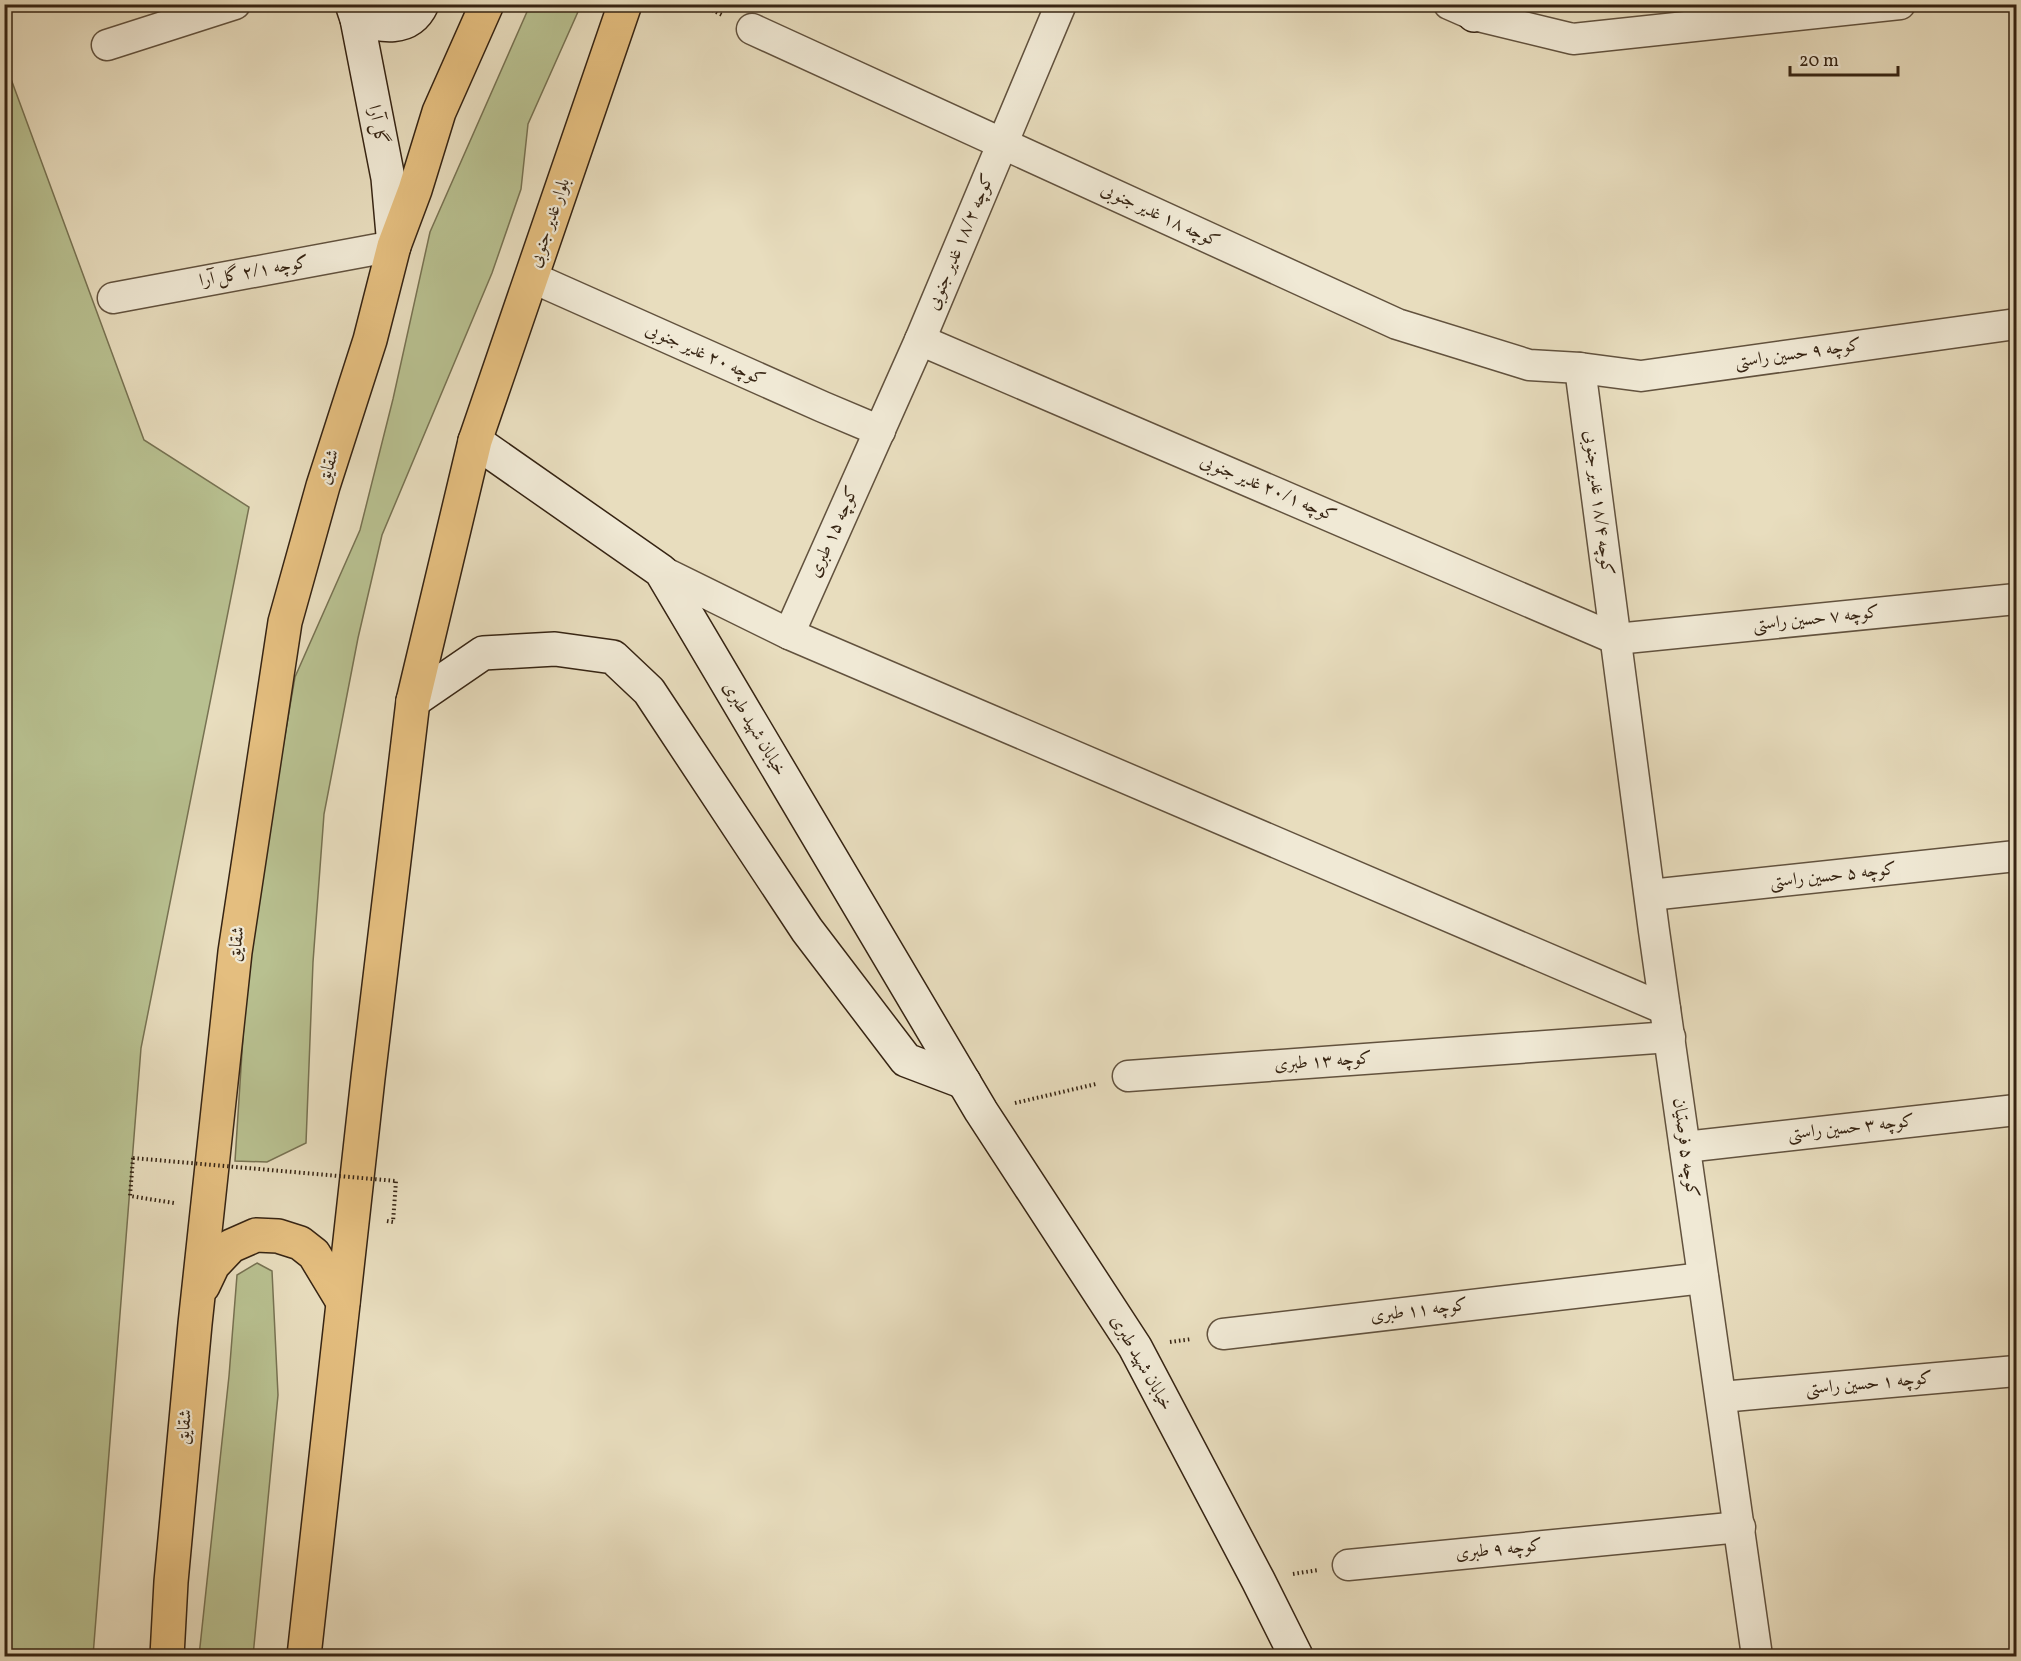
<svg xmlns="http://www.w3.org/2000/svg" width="2021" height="1661" font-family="Vollkorn,Amiri,serif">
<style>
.green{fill:#b8c090;stroke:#777252;stroke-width:1.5}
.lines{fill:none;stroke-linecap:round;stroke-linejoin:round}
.street-casing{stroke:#62523e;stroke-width:33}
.secondary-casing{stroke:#362413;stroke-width:36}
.primary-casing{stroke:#362413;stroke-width:36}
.path{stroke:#362413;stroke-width:4;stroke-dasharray:1.5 3;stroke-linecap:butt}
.street{stroke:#f0e9d5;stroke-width:30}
.secondary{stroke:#f0e9d5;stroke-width:33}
.primary{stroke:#e4be7f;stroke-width:33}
.path-bridge{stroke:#362413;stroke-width:4;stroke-dasharray:1.5 3;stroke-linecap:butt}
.labels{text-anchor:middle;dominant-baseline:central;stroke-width:4.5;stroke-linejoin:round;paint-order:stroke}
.street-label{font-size:18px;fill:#362413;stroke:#f0e9d5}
</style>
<rect width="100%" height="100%" fill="#e8ddbe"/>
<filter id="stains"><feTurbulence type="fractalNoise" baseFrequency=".00333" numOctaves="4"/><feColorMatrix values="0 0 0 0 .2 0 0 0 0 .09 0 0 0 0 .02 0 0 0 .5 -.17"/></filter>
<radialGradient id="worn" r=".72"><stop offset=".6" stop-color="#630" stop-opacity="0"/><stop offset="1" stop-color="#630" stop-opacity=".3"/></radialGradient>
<!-- green -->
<g class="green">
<path d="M530,5H581L528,124L521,189L492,273L382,535L358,638L324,814L313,962L306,1143L267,1162L235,1161L249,944L295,677L360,530L393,399L430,232Z"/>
<path d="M4,60L144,440L249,507L141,1048L93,1656H5Z"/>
<path d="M257,1263L272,1271L278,1395L253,1656H199L229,1376L237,1275Z"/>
</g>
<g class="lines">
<defs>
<g id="street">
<path d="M1449,4L1474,15L1573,39L1900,4"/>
<path d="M752,29L1397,324L1529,365L1580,368L1641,376L2016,324"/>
<path d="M107,45L235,4"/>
<path d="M531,277L823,407L880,431"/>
<path d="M113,298L394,246"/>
<path d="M920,340L1616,639L2016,599"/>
<path d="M1580,368L1654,931L1757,1656"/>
<path d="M661,571L789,634L1665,1009"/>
<path d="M789,634L920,340L1061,4"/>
<path d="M1650,895L2016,856"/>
<path d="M1128,1076L1670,1037"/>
<path d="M1685,1147L2016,1110"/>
<path d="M1223,1334L1703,1278"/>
<path d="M1721,1397L2016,1371"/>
<path d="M1348,1565L1740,1527"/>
</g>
<g id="secondary">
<path d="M352,4L357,19L388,178L394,246"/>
<path d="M1474,15L1478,4"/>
<path d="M357,19C381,26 409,32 422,4"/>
<path d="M475,441L661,571L981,1111L1135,1347L1258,1580L1296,1656"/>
<path d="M413,701L483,653L555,649L613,657L649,691L807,930L906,1060L964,1082"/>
</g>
<g id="primary">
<path d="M203,1286L213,1265L231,1246L256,1235L278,1236L300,1243L314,1254L343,1302"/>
<path d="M167,1656L171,1582L195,1324L235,952L285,622L323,486L370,340L394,246L415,190L439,112L487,4"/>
<path d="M304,1656L368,1078L413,701L475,441L625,4"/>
</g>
</defs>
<!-- street casing -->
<use href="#street" class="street-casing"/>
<!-- secondary casing -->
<use href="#secondary" class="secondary-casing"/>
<!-- primary casing -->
<use href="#primary" class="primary-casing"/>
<!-- path -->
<g class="path">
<path d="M700,4L724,16"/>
<path d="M1015,1103L1096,1084"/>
<path d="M133,1158L130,1196L174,1203"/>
<path d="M387,1221L393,1222L396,1181"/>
<path d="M1170,1342L1192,1339"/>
<path d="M1293,1574L1318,1570"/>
</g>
<!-- street -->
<use href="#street" class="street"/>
<!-- secondary -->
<use href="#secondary" class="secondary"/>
<!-- primary -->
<use href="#primary" class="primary"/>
<!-- path-bridge -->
<path class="path-bridge" d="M133,1158L396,1181"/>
</g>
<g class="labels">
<!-- street labels -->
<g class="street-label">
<text transform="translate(377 125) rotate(79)">گل آرا</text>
<text transform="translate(1160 216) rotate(25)">کوچه ۱۸ غدیر جنوبی</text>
<text transform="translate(550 223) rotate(-71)">بلوار غدیر جنوبی</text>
<text transform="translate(961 242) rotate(-67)">کوچه ۱۸/۲ غدیر جنوبی</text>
<text transform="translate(254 272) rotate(-10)">کوچه ۲/۱ گل آرا</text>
<text transform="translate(1798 354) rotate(-8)">کوچه ۹ حسین راستی</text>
<text transform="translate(705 355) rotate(24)">کوچه ۲۰ غدیر جنوبی</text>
<text transform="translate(329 467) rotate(-72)">شقایق</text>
<text transform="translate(1268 489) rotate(23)">کوچه ۲۰/۱ غدیر جنوبی</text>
<text transform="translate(1598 503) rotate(83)">کوچه ۱۸/۴ غدیر جنوبی</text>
<text transform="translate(834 532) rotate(-66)">کوچه ۱۵ طبری</text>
<text transform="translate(1816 619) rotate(-6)">کوچه ۷ حسین راستی</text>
<text transform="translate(754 729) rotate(59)">خیابان شهید طبری</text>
<text transform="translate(1833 876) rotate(-6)">کوچه ۵ حسین راستی</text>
<text transform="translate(237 944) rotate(-82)">شقایق</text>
<text transform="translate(1323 1062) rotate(-4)">کوچه ۱۳ طبری</text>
<text transform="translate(1851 1128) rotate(-6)">کوچه ۳ حسین راستی</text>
<text transform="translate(1685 1148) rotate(82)">کوچه ۵ فرصتیان</text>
<text transform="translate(1419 1311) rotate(-7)">کوچه ۱۱ طبری</text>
<text transform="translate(1141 1363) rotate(60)">خیابان شهید طبری</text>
<text transform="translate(1869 1384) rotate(-5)">کوچه ۱ حسین راستی</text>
<text transform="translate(185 1427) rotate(-85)">شقایق</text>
<text transform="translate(1499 1550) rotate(-6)">کوچه ۹ طبری</text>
</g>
</g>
<!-- margin -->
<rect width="2021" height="1661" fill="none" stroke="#e8ddbe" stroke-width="24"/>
<rect x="6" y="6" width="2009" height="1649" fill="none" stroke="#362413" stroke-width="3"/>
<rect x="12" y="12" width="1997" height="1637" fill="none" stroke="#362413" stroke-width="1.5"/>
<!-- scale -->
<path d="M1790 66v9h108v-9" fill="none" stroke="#362413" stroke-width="3"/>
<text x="1799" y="66" font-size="18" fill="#362413" stroke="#f0e9d5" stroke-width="4.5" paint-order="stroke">20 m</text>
<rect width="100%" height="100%" filter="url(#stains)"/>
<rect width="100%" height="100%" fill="url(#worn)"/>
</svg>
